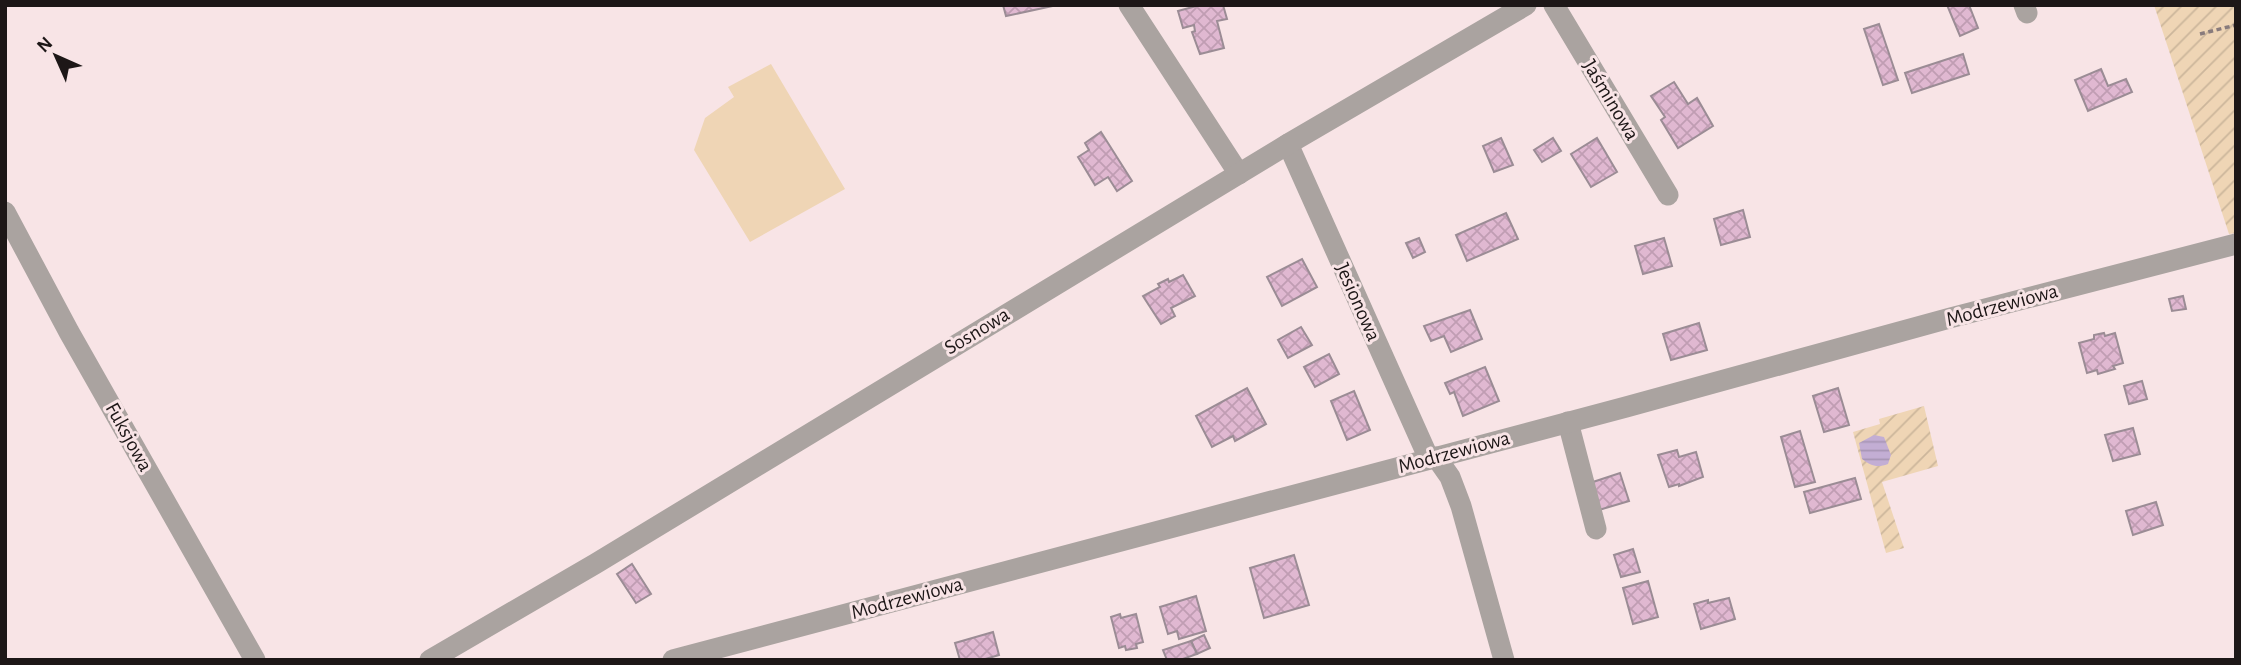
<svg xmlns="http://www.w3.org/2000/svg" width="2241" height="665" font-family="'Alegreya Sans',sans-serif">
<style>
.grass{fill:#efd5b5}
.garden{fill:url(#garden-furrows)}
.water{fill:url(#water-rules)}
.building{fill:url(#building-cross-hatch);stroke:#9b8c95;stroke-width:2}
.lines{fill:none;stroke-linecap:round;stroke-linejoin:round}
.path{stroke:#887b7c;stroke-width:3.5;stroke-dasharray:5 3.5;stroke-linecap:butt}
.minor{stroke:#aaa3a0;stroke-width:21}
.labels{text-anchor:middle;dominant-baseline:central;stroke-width:6;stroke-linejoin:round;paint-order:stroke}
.street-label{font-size:21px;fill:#1d1717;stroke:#f8e4e6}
</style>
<defs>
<pattern id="garden-furrows" width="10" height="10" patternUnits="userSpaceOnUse" patternTransform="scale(1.75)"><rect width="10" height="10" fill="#efd5b5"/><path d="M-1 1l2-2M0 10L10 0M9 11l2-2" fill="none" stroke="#ccb69b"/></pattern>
<pattern id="water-rules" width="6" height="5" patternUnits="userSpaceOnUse" patternTransform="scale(1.75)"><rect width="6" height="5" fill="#c3aed4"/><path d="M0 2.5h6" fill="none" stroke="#a795b5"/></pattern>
<pattern id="building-cross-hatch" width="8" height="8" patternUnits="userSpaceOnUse" patternTransform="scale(1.75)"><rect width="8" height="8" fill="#e0b8d1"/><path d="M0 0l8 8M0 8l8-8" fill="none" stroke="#c09db3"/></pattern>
</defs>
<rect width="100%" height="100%" fill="#f8e4e6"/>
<!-- grass -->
<path class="grass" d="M771,64L845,189L750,242L694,150L705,118L734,97L728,87Z"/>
<!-- garden -->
<g class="garden">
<path d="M2154,5H2236V233L2229,234Z"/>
<path d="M1924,406L1938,466L1882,482L1904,548L1886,553L1853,432L1880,424L1879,419Z"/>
</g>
<!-- water -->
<path class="water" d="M1874,435L1884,437L1891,455L1888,464C1877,468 1871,466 1862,459L1859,443Z"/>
<!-- building -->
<g class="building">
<path d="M1003,5H1053V6L1006,16Z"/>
<path d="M1200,5H1223L1227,19L1217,21L1224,48L1200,54L1192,32L1195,31L1194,25L1183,28L1178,11Z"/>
<path d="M1947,5H1969L1978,28L1960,36Z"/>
<path d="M1879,24L1898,80L1883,85L1864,29Z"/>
<path d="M1963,54L1969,74L1912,93L1905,73Z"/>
<path d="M2101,69L2108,86L2126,79L2132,92L2088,111L2075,80Z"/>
<path d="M1674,82L1688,104L1697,98L1713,126L1678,148L1661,120L1665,117L1651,96Z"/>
<path d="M1101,132L1132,181L1117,191L1108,177L1095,185L1078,157L1089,150L1085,143Z"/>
<path d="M1501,138L1513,165L1494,172L1483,146Z"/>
<path d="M1553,138L1561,151L1542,162L1534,150Z"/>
<path d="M1597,138L1617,172L1591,187L1571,154Z"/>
<path d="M1743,210L1750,237L1721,245L1714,219Z"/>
<path d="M1506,213L1518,239L1467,261L1456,235Z"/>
<path d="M1419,238L1425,252L1413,258L1406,243Z"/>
<path d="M1664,238L1672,266L1643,274L1635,246Z"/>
<path d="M1302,259L1317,287L1282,306L1267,277Z"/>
<path d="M1183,275L1195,296L1171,308L1175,316L1161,324L1143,296L1160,287L1158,284L1168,279L1169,282Z"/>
<path d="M2183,296L2186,309L2172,311L2169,299Z"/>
<path d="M1470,310L1482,339L1451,352L1444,336L1431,341L1424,326Z"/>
<path d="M1699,323L1707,350L1671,360L1663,334Z"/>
<path d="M1301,327L1312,345L1288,358L1278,340Z"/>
<path d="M2104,333L2105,336L2115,333L2123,363L2113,366L2115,369L2098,374L2097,370L2087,373L2079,343L2094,339V335Z"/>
<path d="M1329,354L1339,374L1315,387L1304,367Z"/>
<path d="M1485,367L1499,401L1463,416L1454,392L1450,394L1445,383Z"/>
<path d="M2142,381L2147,399L2129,404L2124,386Z"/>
<path d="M1247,388L1266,424L1235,441L1233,436L1212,447L1196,416Z"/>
<path d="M1838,388L1849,425L1824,432L1813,396Z"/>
<path d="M1354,391L1370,430L1347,440L1331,401Z"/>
<path d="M2133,428L2140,454L2113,461L2105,435Z"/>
<path d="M1800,431L1815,482L1795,487L1781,437Z"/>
<path d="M1677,450L1679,457L1696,452L1703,477L1679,486V484L1669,487L1658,455Z"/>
<path d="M1620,473L1629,501L1599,510L1590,483Z"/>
<path d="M1855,478L1861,499L1810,513L1804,492Z"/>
<path d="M2156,502L2163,525L2133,535L2126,511Z"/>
<path d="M1633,549L1640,572L1621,577L1614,555Z"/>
<path d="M1294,555L1309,605L1264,618L1250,568Z"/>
<path d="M632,564L651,594L636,603L617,574Z"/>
<path d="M1648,581L1658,617L1633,624L1623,588Z"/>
<path d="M1196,596L1206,631L1179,639L1177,631L1168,634L1160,607Z"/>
<path d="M1729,598L1735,619L1701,629L1694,604L1708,600V603Z"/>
<path d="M1120,614L1121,618L1136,614L1143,642L1136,644L1137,648L1126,650L1125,646L1119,648L1111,617Z"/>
<path d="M993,632L999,655L982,660H960L955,643Z"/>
<path d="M1204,635L1210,648L1197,654L1191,641Z"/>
<path d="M1191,641L1197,654L1180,660H1167L1163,650Z"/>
</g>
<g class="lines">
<!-- path -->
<path class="path" d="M2200,34L2236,25"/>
<!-- minor -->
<g class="minor">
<path d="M1129,5L1239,174"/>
<path d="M1554,5L1668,195"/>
<path d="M2024,5L2027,13"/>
<path d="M1288,144L1429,459"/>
<path d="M5,212L69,332L255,660"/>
<path d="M1568,422L1596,529"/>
<path d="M1436,457L1450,477L1461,506L1504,660"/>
<path d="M430,660L595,564L1288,144L1526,5"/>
<path d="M673,660L1626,407L1950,318L2236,244"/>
</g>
</g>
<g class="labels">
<!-- street labels -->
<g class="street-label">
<text transform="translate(1611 100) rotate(59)">Jaśminowa</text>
<text transform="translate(1358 302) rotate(66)">Jesionowa</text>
<text transform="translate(2002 305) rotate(-15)">Modrzewiowa</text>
<text transform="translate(977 331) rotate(-31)">Sosnowa</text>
<text transform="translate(129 437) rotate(61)">Fuksjowa</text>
<text transform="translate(1454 452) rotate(-15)">Modrzewiowa</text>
<text transform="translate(907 598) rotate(-15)">Modrzewiowa</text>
</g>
</g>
<!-- border -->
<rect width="2241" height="665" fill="none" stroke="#1d1717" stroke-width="14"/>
<!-- north arrow -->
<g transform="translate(56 56) rotate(315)" stroke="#f8e4e6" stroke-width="5" paint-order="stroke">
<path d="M0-5L12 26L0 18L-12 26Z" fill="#1d1717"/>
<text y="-10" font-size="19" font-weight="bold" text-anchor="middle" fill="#1d1717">N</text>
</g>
</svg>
